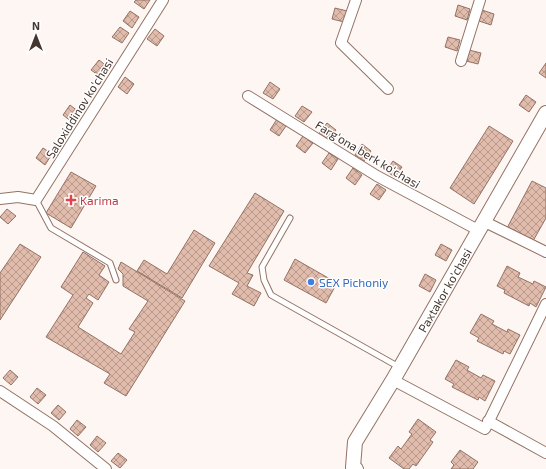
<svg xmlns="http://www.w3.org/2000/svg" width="546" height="469" font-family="'Exo 2',sans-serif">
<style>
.building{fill:url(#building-cross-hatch);stroke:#947263}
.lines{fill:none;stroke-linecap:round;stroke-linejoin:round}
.lane-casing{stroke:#947364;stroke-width:7}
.street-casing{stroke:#947364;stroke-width:12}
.secondary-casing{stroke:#947364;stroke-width:16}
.lane{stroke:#fff;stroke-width:5}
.street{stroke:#fff;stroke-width:10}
.secondary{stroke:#fff;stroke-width:14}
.health-dot{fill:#e0444e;stroke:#fff;stroke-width:1.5}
.shop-dot{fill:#3f7fe0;stroke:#fff;stroke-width:1.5}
.labels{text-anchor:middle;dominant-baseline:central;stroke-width:3;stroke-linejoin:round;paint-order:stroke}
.street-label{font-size:12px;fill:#45362f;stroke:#fff}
.health-label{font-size:12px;fill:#be3a42;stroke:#fff;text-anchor:start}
.shop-label{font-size:12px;fill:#366cbe;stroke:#fff;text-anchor:start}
</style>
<defs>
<pattern id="building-cross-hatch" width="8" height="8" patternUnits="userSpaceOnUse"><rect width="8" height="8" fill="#e1bcac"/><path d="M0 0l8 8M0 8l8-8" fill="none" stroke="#b89a8c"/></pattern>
</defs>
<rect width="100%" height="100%" fill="#fef6f3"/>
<!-- building -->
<g class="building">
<path d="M136,0H150L144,9L134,2Z"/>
<path d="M458,5L470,9L467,20L455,16Z"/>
<path d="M335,8L347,11L344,22L332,19Z"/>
<path d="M482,10L494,14L491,25L479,21Z"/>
<path d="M130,11L139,17L132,28L123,21Z"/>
<path d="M120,27L129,33L122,43L112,37Z"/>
<path d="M155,29L164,36L157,46L147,39Z"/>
<path d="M448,37L460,40L457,51L445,47Z"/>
<path d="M469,50L481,53L478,64L466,61Z"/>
<path d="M99,60L108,67L101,77L91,70Z"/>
<path d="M546,63V78L539,73Z"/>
<path d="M125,77L134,84L127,94L118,87Z"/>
<path d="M270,82L280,89L273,99L263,93Z"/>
<path d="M526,95L536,102L529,112L519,105Z"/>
<path d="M70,105L79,112L72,122L63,115Z"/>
<path d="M302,106L312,112L304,122L295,116Z"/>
<path d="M277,119L286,126L279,136L270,130Z"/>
<path d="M327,123L336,130L329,140L319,133Z"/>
<path d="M489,126L513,141L474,204L450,188Z"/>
<path d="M303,136L313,143L305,153L296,146Z"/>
<path d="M362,144L371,151L364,161L355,155Z"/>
<path d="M43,148L52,154L45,165L36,158Z"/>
<path d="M329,153L338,159L331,170L322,163Z"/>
<path d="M393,161L402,167L395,177L386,171Z"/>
<path d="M353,168L362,175L355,185L346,178Z"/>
<path d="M71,172L96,186L71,228L46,213Z"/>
<path d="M532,181L546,188V218L533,241L507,228Z"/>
<path d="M377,184L386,190L379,200L370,194Z"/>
<path d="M255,193L284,211L247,273L253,275L247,286L261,293L254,306L232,294L239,283L209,266Z"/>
<path d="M7,209L16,216L8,224L0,217Z"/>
<path d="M194,230L215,243L182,298L137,271L144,260L167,274Z"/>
<path d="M20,244L41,257L0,320V273Z"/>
<path d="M441,244L452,250L446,261L435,255Z"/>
<path d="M83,252L105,266L99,275L109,282L98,300L89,294L86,298L93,303L78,327L121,354L135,332L129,329L148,301L123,286V274L118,269L121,262L185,301L126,396L104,383L110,374L46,337L73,295L61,287Z"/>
<path d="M295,259L337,283L326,303L284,280Z"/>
<path d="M507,266L520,273L518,277L533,284L534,281L546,287L536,307L530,303L529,306L504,293L505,290L497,286Z"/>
<path d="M425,274L436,280L430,292L419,286Z"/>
<path d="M481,314L494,321L492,324L507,332L508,329L520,335L510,354L504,351L503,354L477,341L479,338L470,333Z"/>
<path d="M456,360L469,367L467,370L481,378L483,375L495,381L485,401L479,397L478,400L452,387L454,384L445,379Z"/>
<path d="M10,370L18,377L11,385L3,378Z"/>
<path d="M37,388L46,395L38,404L30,397Z"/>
<path d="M58,405L66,412L59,420L51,413Z"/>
<path d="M418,419L436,432L430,440L433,442L416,466L413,464L409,469H404L389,458L398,446L401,449L412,434L409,432Z"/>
<path d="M77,420L86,427L78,436L70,429Z"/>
<path d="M97,436L106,443L98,452L90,445Z"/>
<path d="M460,450L478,462L473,469H451L454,465L451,462Z"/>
<path d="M118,453L127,460L120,468L111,461Z"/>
</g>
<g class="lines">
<defs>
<g id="lane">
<path d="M36,200L51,228L110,263L116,280"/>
<path d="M290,218L262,267L264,280L271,295L399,367"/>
</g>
<g id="street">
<path d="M356,0L341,43L388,89"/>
<path d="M461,61L480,0"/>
<path d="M248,96L377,176L478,230"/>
<path d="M0,199L18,197L36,200L163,0"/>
<path d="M483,221L546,252"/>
<path d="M393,380L485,429L546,304"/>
<path d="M0,391L53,426L106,469"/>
<path d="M488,421L546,453"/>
</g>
<g id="secondary">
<path id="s1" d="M356,469L353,467L355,442L393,380L546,113"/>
</g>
</defs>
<!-- lane casing -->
<use href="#lane" class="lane-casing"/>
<!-- street casing -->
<use href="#street" class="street-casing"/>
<!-- secondary casing -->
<use href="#secondary" class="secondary-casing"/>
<!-- lane -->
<use href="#lane" class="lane"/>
<!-- street -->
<use href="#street" class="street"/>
<!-- secondary -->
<use href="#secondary" class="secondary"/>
</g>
<!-- markers -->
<path class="health-dot" d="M69 194h4v4h4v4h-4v4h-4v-4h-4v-4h4z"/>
<circle class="shop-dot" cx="311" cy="282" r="4"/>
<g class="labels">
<!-- street labels -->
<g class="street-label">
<text transform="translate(79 108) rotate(-58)">Saloxiddinov ko'chasi</text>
<text transform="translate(368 154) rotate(31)">Farg'ona berk ko'chasi</text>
<text stroke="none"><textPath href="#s1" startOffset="205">Paxtakor ko'chasi</textPath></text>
</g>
<!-- health labels -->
<g class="health-label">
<text x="80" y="200">Karima</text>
</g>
<!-- shop labels -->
<g class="shop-label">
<text x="319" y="282">SEX Pichoniy</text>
</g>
</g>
<!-- north arrow -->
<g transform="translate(36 36)" stroke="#ffffff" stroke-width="3" paint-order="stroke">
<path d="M0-3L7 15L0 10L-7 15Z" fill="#45362f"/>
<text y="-6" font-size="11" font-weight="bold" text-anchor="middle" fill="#45362f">N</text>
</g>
</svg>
